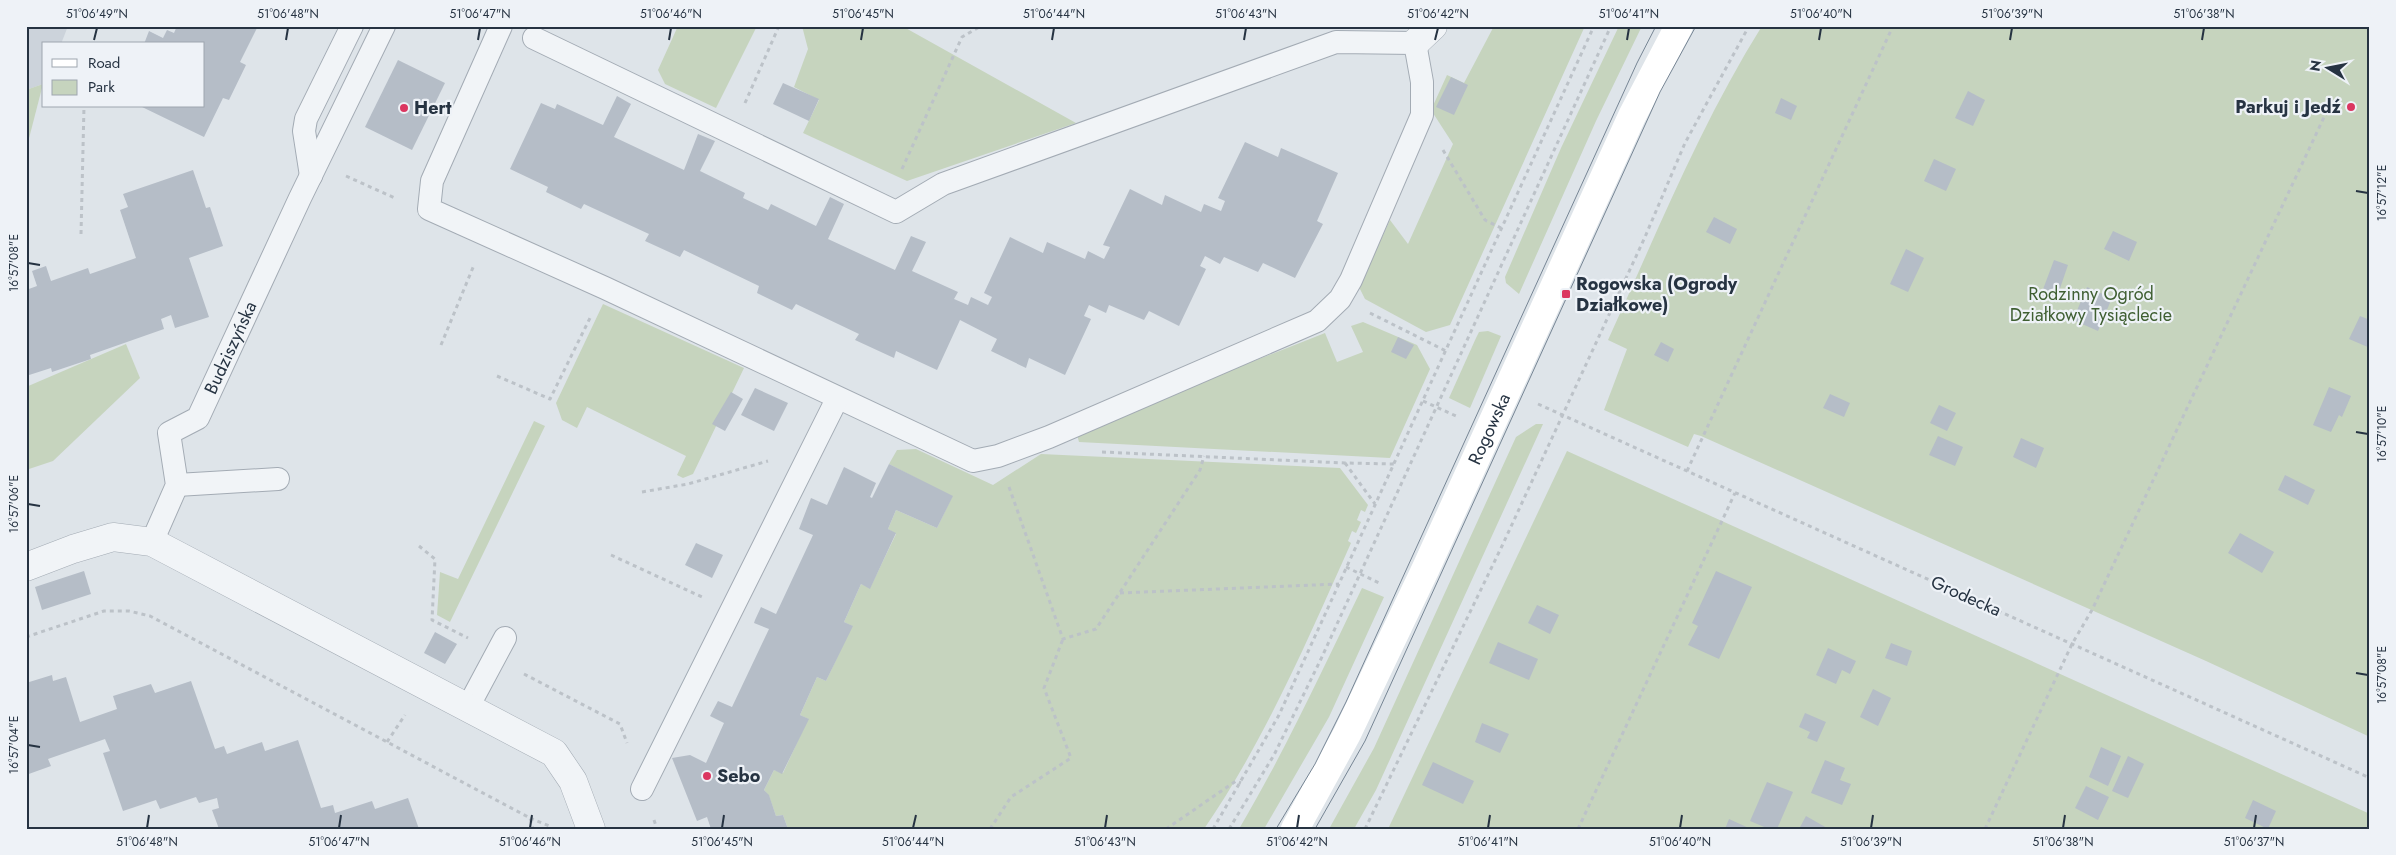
<svg xmlns="http://www.w3.org/2000/svg" width="2396" height="855" font-family="Jost,sans-serif">
<style>
.built{fill:#ccd3db}
.green{fill:#c6d4be}
.building{fill:#b5bdc7}
.lines{fill:none;stroke-linecap:round;stroke-linejoin:round}
.lane-casing{stroke:#a3abb4;stroke-width:24}
.street-casing{stroke:#a3abb4;stroke-width:29}
.path{stroke:#bcc2c8;stroke-width:3;stroke-dasharray:4 4;stroke-linecap:butt}
.lane{stroke:#f1f4f7;stroke-width:22}
.street{stroke:#f1f4f7;stroke-width:28}
.secondary{stroke:#fff;stroke-width:28}
.tram{stroke:#768594;stroke-width:1}
.ticks{fill:none;stroke:#263342;stroke-width:2}
.poi-dot{fill:#db3660;stroke:#eef2f7;stroke-width:2}
.labels{text-anchor:middle;dominant-baseline:central;stroke-width:4.5;stroke-linejoin:round;paint-order:stroke}
.poi-label{font-size:18px;font-weight:bold;fill:#263342;stroke:#eef2f7;text-anchor:start}
.park-label{font-size:18px;fill:#3f5f32;stroke:#eef2f7}
.street-label{font-size:18px;fill:#263342;stroke:#eef2f7}
.neatline{fill:none;stroke:#263342;stroke-width:2}
.ticks-label{font-size:12px;text-anchor:middle;fill:#263342}
</style>
<rect width="100%" height="100%" fill="#dee4e9"/>
<!-- built -->
<path class="built" d="M26,26H68L61,44H44L43,84L26,90Z"/>
<!-- green -->
<g class="green">
<path d="M678,26H757L716,108L665,84L658,70Z"/>
<path d="M802,26H902L1076,123L907,181L803,133L819,100L794,87L808,49Z"/>
<path d="M1494,26H1585L1450,325L1426,332L1365,299L1359,287L1390,220L1408,244L1453,144L1431,110L1447,75L1464,83Z"/>
<path d="M1619,26H1642L1596,121L1519,294L1506,283L1505,277L1561,148Z"/>
<path d="M1762,26H2370V737L2206,661L1701,436L1694,434L1688,447L1604,410L1627,349L1608,340C1656,235 1700,125 1762,26Z"/>
<path d="M43,84L26,150V90Z"/>
<path d="M603,304L744,368L693,474L683,478L677,475L686,456L587,407L577,428L562,420L556,403Z"/>
<path d="M1363,322L1417,345L1430,369L1390,458L1079,442L1076,431L1325,333L1337,362L1363,352L1351,326Z"/>
<path d="M1488,331L1501,336L1470,408L1449,398L1476,338L1479,332Z"/>
<path d="M126,344L140,378L53,461L26,470V387Z"/>
<path d="M534,421L545,426L450,622L437,615L440,572L458,579Z"/>
<path d="M1536,424H1543L1376,790L1354,829H1329L1374,748L1516,437Z"/>
<path d="M916,449L993,485L1041,454L1340,468L1368,505L1365,512L1361,510L1357,520L1361,522L1356,533L1352,531L1348,541L1351,543C1307,641 1265,740 1204,829H788L783,815L776,816L769,796L764,790L774,770L783,773L808,719L800,715L817,677L826,681L852,626L844,622L861,584L870,588L896,534L888,529L896,510L937,528L952,497L889,464L897,450Z"/>
<path d="M1567,451L2370,814V829H1388Z"/>
<path d="M1362,588L1384,597L1329,717L1264,829H1239C1285,751 1323,669 1362,588Z"/>
</g>
<!-- building -->
<g class="building">
<path d="M177,26H258L240,62L246,65L229,100L223,98L204,137L140,106H204V44H144L149,31L163,38L167,30L174,33Z"/>
<path d="M398,60L445,83L412,150L365,127Z"/>
<path d="M1451,77L1468,85L1454,115L1436,107Z"/>
<path d="M783,83L819,99L809,121L773,104Z"/>
<path d="M1968,91L1985,100L1973,126L1955,118Z"/>
<path d="M617,96L631,104L614,137L684,170L698,134L715,141L700,171L745,193L743,198L768,210L771,204L816,226L830,197L844,204L828,239L895,270L911,236L926,242L912,271L958,292L954,299L968,305L971,297L988,305L992,297L984,293L1010,237L1043,253L1047,242L1085,259L1088,251L1104,259L1110,247L1103,245L1130,189L1162,205L1165,195L1201,212L1204,204L1221,211L1225,201L1218,198L1245,142L1278,157L1281,148L1338,173L1317,221L1323,224L1295,278L1263,263L1258,272L1224,257L1220,264L1205,256L1200,266L1206,269L1179,326L1149,311L1144,320L1109,305L1106,313L1089,305L1084,316L1091,319L1065,375L1029,358L1026,368L991,351L997,339L960,320L937,370L896,351L894,358L855,340L859,334L796,304L792,310L757,293L759,286L684,250L680,257L645,241L649,234L584,204L581,209L546,192L548,187L510,169L541,103L555,109L557,104L603,125Z"/>
<path d="M1781,98L1797,106L1791,120L1775,113Z"/>
<path d="M1934,159L1956,169L1946,191L1924,181Z"/>
<path d="M193,170L206,208L210,207L223,246L189,258L209,317L175,328L171,315L161,319L164,329L90,355L91,359L52,372L51,368L26,376V290L37,286L32,271L46,266L51,281L88,268L90,274L136,258L120,210L128,207L123,194Z"/>
<path d="M1714,217L1737,229L1730,244L1706,232Z"/>
<path d="M2113,231L2137,242L2129,261L2104,249Z"/>
<path d="M1906,249L1924,258L1908,292L1890,284Z"/>
<path d="M2054,260L2068,265L2057,297L2042,292Z"/>
<path d="M2087,287L2112,298L2098,331L2073,320Z"/>
<path d="M2360,316L2370,320V348L2349,339Z"/>
<path d="M1398,337L1414,345L1406,359L1391,352Z"/>
<path d="M1661,342L1674,349L1668,362L1654,355Z"/>
<path d="M2329,387L2351,396L2342,417L2339,415L2331,432L2313,425Z"/>
<path d="M755,388L788,403L774,431L741,415Z"/>
<path d="M731,392L743,399L725,431L712,424Z"/>
<path d="M1830,394L1850,403L1844,417L1823,408Z"/>
<path d="M1939,405L1956,413L1947,431L1930,423Z"/>
<path d="M1938,436L1963,447L1955,466L1929,455Z"/>
<path d="M2021,438L2044,448L2036,468L2013,457Z"/>
<path d="M889,464L953,496L937,528L896,510L888,529L896,533L870,589L861,584L844,622L853,626L826,681L817,677L800,715L809,719L782,774L774,770L764,790L769,795L776,816L783,815L788,829H711L707,817L697,821L672,758L690,755L706,763L724,723L710,716L718,701L732,707L769,629L754,623L755,620L761,607L776,614L813,535L799,529L811,498L827,505L844,467L876,483L870,497L872,498Z"/>
<path d="M2285,475L2315,490L2308,505L2278,490Z"/>
<path d="M2240,533L2274,552L2262,573L2228,553Z"/>
<path d="M696,543L723,555L712,578L685,565Z"/>
<path d="M84,571L91,594L42,610L35,587Z"/>
<path d="M1716,571L1752,587L1719,659L1688,645L1698,626L1692,623Z"/>
<path d="M1537,605L1559,615L1550,634L1528,623Z"/>
<path d="M435,632L457,644L445,664L424,653Z"/>
<path d="M1498,642L1538,659L1529,680L1489,663Z"/>
<path d="M1891,643L1912,651L1907,666L1885,658Z"/>
<path d="M1828,648L1856,661L1850,674L1842,670L1836,684L1816,675Z"/>
<path d="M52,675L53,681L66,677L80,722L117,709L113,696L151,684L155,693L191,681L215,749L224,746L227,754L262,742L265,751L298,740L321,808L333,805L335,813L372,801L375,809L408,798L419,829H219L212,810L219,808L217,798L199,803L196,797L160,809L156,800L123,811L103,753L110,751L105,739L48,759L51,766L26,775V683Z"/>
<path d="M1873,689L1891,698L1878,726L1860,717Z"/>
<path d="M1805,713L1826,722L1817,742L1807,738L1810,732L1799,727Z"/>
<path d="M1482,723L1509,734L1500,753L1475,742Z"/>
<path d="M2101,747L2121,756L2108,786L2089,777Z"/>
<path d="M2128,756L2144,764L2128,798L2112,791Z"/>
<path d="M1825,760L1845,768L1840,780L1851,784L1842,805L1811,793Z"/>
<path d="M1433,762L1474,781L1463,804L1422,785Z"/>
<path d="M1767,782L1793,792L1777,829H1769L1750,821Z"/>
<path d="M2086,786L2109,797L2098,820L2075,808Z"/>
<path d="M2253,800L2276,811L2268,829L2245,818Z"/>
<path d="M1806,816L1820,824L1829,829H1799Z"/>
<path d="M1729,819L1751,829H1725Z"/>
</g>
<g class="lines">
<defs>
<g id="lane">
<path d="M501,26L432,181L429,209L605,288L973,461L998,456L1049,437L1317,321L1340,299L1351,280L1422,115V82L1415,43L1336,42L943,184L896,212L534,38"/>
<path d="M311,176L304,131L306,119L352,26"/>
<path d="M177,485L278,479"/>
<path id="s1" d="M152,542L177,485L169,433L198,418L300,198L384,26"/>
<path d="M467,709L505,638"/>
<path d="M642,789L837,399"/>
</g>
<g id="street">
<path d="M1415,43L1433,26"/>
<path d="M26,567L73,549L113,537L152,542L554,753L573,781L591,829"/>
</g>
</defs>
<!-- lane casing -->
<use href="#lane" class="lane-casing"/>
<!-- street casing -->
<use href="#street" class="street-casing"/>
<!-- path -->
<g class="path">
<path d="M745,103L779,26"/>
<path d="M1443,150L1485,220L1501,228"/>
<path d="M902,169L962,37L981,26"/>
<path d="M346,176L397,199"/>
<path d="M81,234L84,106"/>
<path d="M1370,313L1446,351"/>
<path d="M441,345L474,265"/>
<path d="M497,376L550,399L590,318"/>
<path d="M1423,401L1456,416"/>
<path d="M1538,404L2370,778"/>
<path d="M1102,452L1345,463L1394,464"/>
<path d="M1345,463L1375,504"/>
<path d="M1687,471L1893,26"/>
<path d="M1009,487L1063,639L1096,629L1200,470L1204,456"/>
<path d="M642,492L688,484L768,461"/>
<path d="M419,546L435,559L432,620L468,638"/>
<path d="M611,555L702,597"/>
<path d="M1346,567L1379,583"/>
<path d="M1120,593L1339,584"/>
<path d="M26,637L104,611H129L150,616L530,818L533,829"/>
<path d="M524,674L620,724L627,743"/>
<path d="M387,742L405,715"/>
<path d="M530,818L552,827"/>
<path d="M654,820L657,829"/>
<path d="M990,829L1011,797L1071,758L1044,688L1063,639"/>
<path d="M1166,829L1236,781L1241,783"/>
<path d="M1213,829L1279,715L1594,26"/>
<path d="M1229,829L1274,755L1321,659L1611,26"/>
<path d="M1365,829L1502,546L1645,237L1685,143L1749,26"/>
<path d="M1578,829L1735,493"/>
<path d="M1985,829L2072,644L2092,610L2326,113"/>
</g>
<!-- lane -->
<use href="#lane" class="lane"/>
<!-- street -->
<use href="#street" class="street"/>
<!-- secondary -->
<path class="secondary" id="s2" d="M1295,829L1347,734L1426,568L1632,116L1679,26"/>
<!-- tram -->
<g class="tram">
<path d="M1276,829L1315,764L1346,702L1637,63L1656,26"/>
<path d="M1315,829L1365,741L1660,92L1696,26"/>
</g>
</g>
<!-- ticks -->
<path class="ticks" d="M94,40L97,28M286,40L288,28M478,40L480,28M669,40L671,28M861,40L863,28M1052,40L1054,28M1244,40L1246,28M1435,40L1438,28M1627,40L1629,28M1819,40L1821,28M2010,40L2012,28M2202,40L2204,28M2356,191L2368,193M28,263L40,265M2356,432L2368,434M28,504L40,506M2356,673L2368,675M28,745L40,747M147,828L149,815M339,828L341,815M530,828L532,815M722,828L724,815M913,828L916,815M1105,828L1107,815M1297,828L1299,815M1488,828L1490,815M1680,828L1682,815M1871,828L1873,815M2063,828L2065,815M2254,828L2256,815"/>
<!-- markers -->
<g class="poi-dot">
<circle cx="2351" cy="107" r="5"/>
<circle cx="404" cy="108" r="5"/>
<rect x="1561" y="289" width="10" height="10" rx="2.5"/>
<circle cx="707" cy="776" r="5"/>
</g>
<g class="labels">
<!-- poi labels -->
<g class="poi-label">
<text x="2341" y="107" text-anchor="end">Parkuj i Jedź</text>
<text x="414" y="108">Hert</text>
<text x="1576" y="284">Rogowska (Ogrody<tspan x="1576" dy="21">Działkowe)</tspan></text>
<text x="717" y="776">Sebo</text>
</g>
<!-- park labels -->
<g class="park-label">
<text x="2091" y="294">Rodzinny Ogród<tspan x="2091" dy="21">Działkowy Tysiąclecie</tspan></text>
</g>
<!-- street labels -->
<g class="street-label">
<text stroke="none"><textPath href="#s1" startOffset="225">Budziszyńska</textPath></text>
<text stroke="none"><textPath href="#s2" startOffset="445">Rogowska</textPath></text>
<text transform="translate(1966 596) rotate(24)">Grodecka</text>
</g>
</g>
<!-- border -->
<rect width="2396" height="855" fill="none" stroke="#eef2f7" stroke-width="55"/>
<!-- legend -->
<rect x="42" y="42" width="162" height="65" fill="#eef2f7" stroke="#9ea6af"/>
<rect x="52" y="59" width="25" height="8" fill="#ffffff" stroke="#9ea6af"/>
<text x="88" y="68" font-size="15" fill="#263342">Road</text>
<rect x="52" y="80" width="25" height="15" fill="#c6d4be" stroke="#9ea6af"/>
<text x="88" y="92" font-size="15" fill="#263342">Park</text>
<!-- north arrow -->
<g transform="translate(2328 68) rotate(280)" stroke="#eef2f7" stroke-width="4" paint-order="stroke">
<path d="M0-4L9 19L0 12L-9 19Z" fill="#263342"/>
<text y="-8" font-size="14" font-weight="bold" text-anchor="middle" fill="#263342">N</text>
</g>
<rect x="28" y="28" width="2340" height="800" class="neatline"/>
<g class="ticks-label">
<text x="97" y="18">51°06'49"N</text>
<text x="288" y="18">51°06'48"N</text>
<text x="480" y="18">51°06'47"N</text>
<text x="671" y="18">51°06'46"N</text>
<text x="863" y="18">51°06'45"N</text>
<text x="1054" y="18">51°06'44"N</text>
<text x="1246" y="18">51°06'43"N</text>
<text x="1438" y="18">51°06'42"N</text>
<text x="1629" y="18">51°06'41"N</text>
<text x="1821" y="18">51°06'40"N</text>
<text x="2012" y="18">51°06'39"N</text>
<text x="2204" y="18">51°06'38"N</text>
<text transform="translate(2382 193) rotate(-90)" y="4">16°57'12"E</text>
<text transform="translate(14 263) rotate(-90)" y="4">16°57'08"E</text>
<text transform="translate(2382 434) rotate(-90)" y="4">16°57'10"E</text>
<text transform="translate(14 504) rotate(-90)" y="4">16°57'06"E</text>
<text transform="translate(2382 675) rotate(-90)" y="4">16°57'08"E</text>
<text transform="translate(14 745) rotate(-90)" y="4">16°57'04"E</text>
<text x="147" y="846">51°06'48"N</text>
<text x="339" y="846">51°06'47"N</text>
<text x="530" y="846">51°06'46"N</text>
<text x="722" y="846">51°06'45"N</text>
<text x="913" y="846">51°06'44"N</text>
<text x="1105" y="846">51°06'43"N</text>
<text x="1297" y="846">51°06'42"N</text>
<text x="1488" y="846">51°06'41"N</text>
<text x="1680" y="846">51°06'40"N</text>
<text x="1871" y="846">51°06'39"N</text>
<text x="2063" y="846">51°06'38"N</text>
<text x="2254" y="846">51°06'37"N</text>
</g>
</svg>
